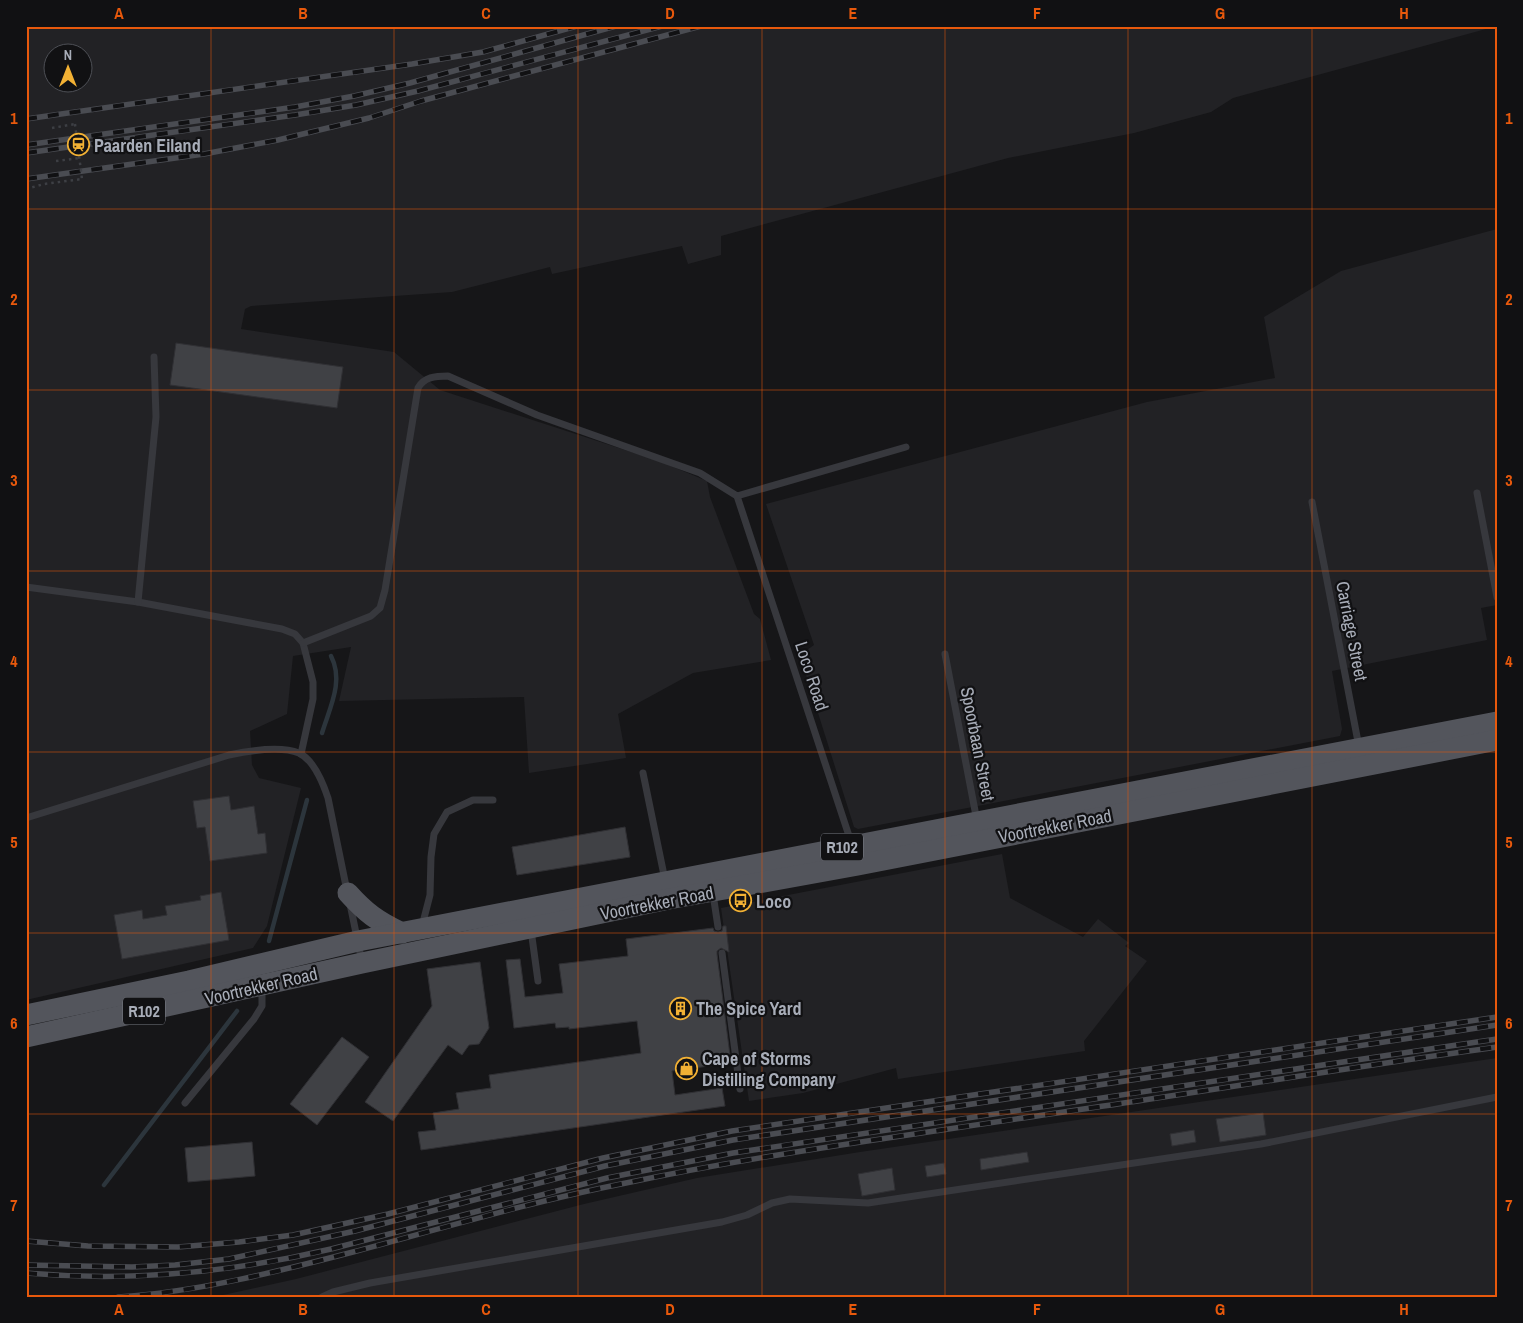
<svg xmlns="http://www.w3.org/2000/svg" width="1523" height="1323" font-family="'Archivo Narrow',sans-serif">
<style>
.built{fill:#222225;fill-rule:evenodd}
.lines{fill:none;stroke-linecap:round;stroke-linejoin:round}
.stream{stroke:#2c353c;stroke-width:4.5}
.building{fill:#404145;stroke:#303034}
.path{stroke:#3d3f44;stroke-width:2.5;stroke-dasharray:2.5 4;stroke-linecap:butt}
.lane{stroke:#37383d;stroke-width:7}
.primary{stroke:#53555c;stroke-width:21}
.rail-casing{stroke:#4a4c52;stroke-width:5.5}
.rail{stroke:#111113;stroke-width:4;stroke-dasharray:11;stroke-linecap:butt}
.path-bridge{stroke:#3d3f44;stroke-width:2.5;stroke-dasharray:2.5 4;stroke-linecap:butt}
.grid{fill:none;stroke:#e8590c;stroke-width:1;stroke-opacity:0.55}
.labels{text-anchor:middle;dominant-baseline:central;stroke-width:4.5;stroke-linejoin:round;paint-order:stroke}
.shield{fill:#111113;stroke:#7b7e86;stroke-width:1}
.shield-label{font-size:16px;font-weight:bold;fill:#a8adb8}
.poi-label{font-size:18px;font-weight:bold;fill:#a8adb8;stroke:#111113;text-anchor:start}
.street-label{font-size:18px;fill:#a8adb8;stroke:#111113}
.neatline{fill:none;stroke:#e8590c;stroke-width:2}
.grid-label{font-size:16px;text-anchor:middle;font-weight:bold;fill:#e8590c}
</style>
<rect width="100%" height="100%" fill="#161618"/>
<!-- built -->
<g class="built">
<path d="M26,26H1497L1233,98L1211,112L1134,133L1008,158L721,236V255L688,264L682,246L552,274L550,267L452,292L251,306L245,309L241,329L394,352L440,390L659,461L707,481L710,497L754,614L760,619L771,660L693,673L618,714L626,758L529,773L524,697L339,701L351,647L293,656L287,714L250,731L252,765L259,778L301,788L267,926L253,948L26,1000ZM52,52H82V82H52Z"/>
<path d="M1497,229V605L1481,608L1487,640L1332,671L1342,729L1340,736L858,829L854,827L801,659L804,652L814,645L766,504L1147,402L1275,378L1264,317L1341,271Z"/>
<path d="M1002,854L1010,898L1083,937L1098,919L1129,943L1125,946L1147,961L1084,1041L1085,1051L898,1079L896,1068L803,1093L749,1101L721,908Z"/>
<path d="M1497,1058V1297H214L296,1279L584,1204L697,1178L860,1152Z"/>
</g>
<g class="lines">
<!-- stream -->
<g class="stream">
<path d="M322,733C330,707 344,681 331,656"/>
<path d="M269,941L307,800"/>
<path d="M104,1185L237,1011"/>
</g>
</g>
<!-- building -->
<g class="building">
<path d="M176,343L343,367L337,408L170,385Z"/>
<path d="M229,796L231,810L254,806L258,834L265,833L267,853L210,861L205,827L197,828L193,801Z"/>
<path d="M625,827L630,857L517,875L512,847Z"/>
<path d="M221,892L229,940L122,959L114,915L142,910L143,919L167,915L165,906L201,900L200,896Z"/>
<path d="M723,926H726L729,952L721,948L717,951V954L731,1063L672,1071L675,1095L722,1088L725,1106L421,1150L418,1132L436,1130L433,1113L459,1109L456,1093L491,1088L489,1075L641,1053L637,1021L569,1029V1027L556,1028L555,1023L514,1028L506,960L520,959L525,997L563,993L559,964L628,956L626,939L713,928L714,931L718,932L722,931Z"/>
<path d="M480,962L489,1028L479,1044L469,1045L462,1055L448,1045L393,1121L365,1102L432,1006L427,969Z"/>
<path d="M342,1037L369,1057L317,1125L290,1104Z"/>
<path d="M1263,1113L1266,1135L1220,1142L1216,1119Z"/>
<path d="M1194,1130L1196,1142L1172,1146L1170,1134Z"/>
<path d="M252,1142L255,1176L188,1182L185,1148Z"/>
<path d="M1027,1152L1029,1162L981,1170L980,1159Z"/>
<path d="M944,1163L946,1174L927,1177L925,1166Z"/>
<path d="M892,1168L895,1190L862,1196L858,1174Z"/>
</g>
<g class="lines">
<!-- path -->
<g class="path">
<path d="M52,128L75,124"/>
<path d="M56,161L80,158"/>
<path d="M26,189L44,184L82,179"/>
</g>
<!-- lane -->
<g class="lane">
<path d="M1477,493L1497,597"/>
<path d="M737,496L852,845"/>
<path d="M1312,502L1359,747"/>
<path d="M26,587L138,602L282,629L295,634L303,643L313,682V699L301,754"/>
<path d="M138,602L156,417L154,357"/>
<path d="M303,643L371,616L380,608L385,590L418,388C424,377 435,376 448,376L537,415L700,473L737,496L906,447"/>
<path d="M945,654L977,821"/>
<path d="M643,773L665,880"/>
<path d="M26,818L229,755C248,751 281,746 299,753C314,760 323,783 328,798L347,891"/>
<path d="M713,894L718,927"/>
<path d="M350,904L362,962"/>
<path d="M422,926L430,895L431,857L434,834L447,812L473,800H493"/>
<path d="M531,930L538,981"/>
<path d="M722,953L740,1089"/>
<path d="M185,1103L254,1019L262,1006V987"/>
<path d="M322,1297L333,1292L370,1283L722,1222L747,1215L772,1203L790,1199L868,1203L1261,1144L1497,1097"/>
</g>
<!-- primary -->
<g class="primary">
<path d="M348,893C366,913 377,921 402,933"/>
<path d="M26,1015L189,981L358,941L1497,722"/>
<path d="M26,1037L362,963L669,899L858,865L1497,740"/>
</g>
<defs>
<g id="rail">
<path d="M26,119L412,64L483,52L577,26"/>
<path d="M26,145L295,107L354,96L410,83L616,26"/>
<path d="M26,153L295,115L356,105L418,91L662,26"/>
<path d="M26,179L204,154L278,140L369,118L421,101L701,26"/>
<path d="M26,1241L88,1246L178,1247L239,1242L293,1235L388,1214L603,1158L732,1131L1497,1017"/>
<path d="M26,1265L132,1267L175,1265L229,1259L355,1231L605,1166L733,1140L1497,1025"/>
<path d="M26,1273C129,1282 230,1273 331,1249L607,1178L733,1153L1497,1039"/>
<path d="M118,1297C197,1292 276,1272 353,1252C443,1228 534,1201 626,1183C764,1154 904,1136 1043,1115C1195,1093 1345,1068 1497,1047"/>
</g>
</defs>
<!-- rail casing -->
<use href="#rail" class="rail-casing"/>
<!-- rail -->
<use href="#rail" class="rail"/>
<!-- path-bridge -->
<path class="path-bridge" d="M75,124L82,179"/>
</g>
<!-- grid -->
<path class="grid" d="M211,26V1297M394,26V1297M578,26V1297M762,26V1297M945,26V1297M1128,26V1297M1312,26V1297M26,209H1497M26,390H1497M26,571H1497M26,752H1497M26,933H1497M26,1114H1497"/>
<!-- icons -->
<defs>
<symbol id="station-ring" viewBox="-11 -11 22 22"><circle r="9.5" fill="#111113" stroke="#f2b134" stroke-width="1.5"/><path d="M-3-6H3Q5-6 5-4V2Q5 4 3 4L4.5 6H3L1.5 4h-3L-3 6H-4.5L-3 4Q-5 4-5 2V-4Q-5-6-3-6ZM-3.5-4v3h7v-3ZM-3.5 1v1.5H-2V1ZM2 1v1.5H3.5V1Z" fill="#f2b134"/></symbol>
<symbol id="bus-ring" viewBox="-11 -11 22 22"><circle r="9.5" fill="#111113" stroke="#f2b134" stroke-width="1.5"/><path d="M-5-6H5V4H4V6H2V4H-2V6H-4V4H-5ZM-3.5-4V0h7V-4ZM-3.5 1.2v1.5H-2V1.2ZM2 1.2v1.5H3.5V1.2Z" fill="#f2b134"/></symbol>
<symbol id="building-ring" viewBox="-11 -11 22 22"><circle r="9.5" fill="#111113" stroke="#f2b134" stroke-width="1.5"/><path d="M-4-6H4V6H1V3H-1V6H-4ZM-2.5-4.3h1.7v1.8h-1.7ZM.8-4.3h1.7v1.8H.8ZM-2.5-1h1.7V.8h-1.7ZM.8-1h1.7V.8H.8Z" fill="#f2b134"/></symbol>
<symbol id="shop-ring" viewBox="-11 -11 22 22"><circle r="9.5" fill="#111113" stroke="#f2b134" stroke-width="1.5"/><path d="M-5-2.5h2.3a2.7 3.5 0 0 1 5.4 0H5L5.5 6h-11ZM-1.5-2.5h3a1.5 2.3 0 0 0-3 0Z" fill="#f2b134"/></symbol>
</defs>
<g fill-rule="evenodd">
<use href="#station-ring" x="66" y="132" width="25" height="25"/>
<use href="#bus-ring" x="728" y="888" width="25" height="25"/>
<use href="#building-ring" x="668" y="996" width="25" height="25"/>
<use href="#shop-ring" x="674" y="1056" width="25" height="25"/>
</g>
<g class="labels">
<!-- shield labels -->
<g class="shield">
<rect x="821" y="833.5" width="42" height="27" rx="4"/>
<rect x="123" y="997.5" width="42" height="27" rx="4"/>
</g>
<g class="shield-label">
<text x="842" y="847">R102</text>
<text x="144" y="1011">R102</text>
</g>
<!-- poi labels -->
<g class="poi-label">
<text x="94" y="145">Paarden Eiland</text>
<text x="756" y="901">Loco</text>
<text x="696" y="1008">The Spice Yard</text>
<text x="702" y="1058">Cape of Storms<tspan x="702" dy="21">Distilling Company</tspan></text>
</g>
<!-- street labels -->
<g class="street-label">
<text transform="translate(1352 631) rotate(79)">Carriage Street</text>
<text transform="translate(812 676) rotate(72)">Loco Road</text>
<text transform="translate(978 744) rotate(79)">Spoorbaan Street</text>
<text transform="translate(1055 826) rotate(-11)">Voortrekker Road</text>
<text transform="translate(657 903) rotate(-11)">Voortrekker Road</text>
<text transform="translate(261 986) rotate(-13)">Voortrekker Road</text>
</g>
</g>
<!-- border -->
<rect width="1523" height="1323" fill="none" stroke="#111113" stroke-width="55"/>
<!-- north arrow -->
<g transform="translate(68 68)"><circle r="24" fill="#111113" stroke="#4d4f55"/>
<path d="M0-4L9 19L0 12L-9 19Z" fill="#f2b134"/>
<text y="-8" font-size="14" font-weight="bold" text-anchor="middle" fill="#a8adb8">N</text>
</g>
<rect x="28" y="28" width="1468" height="1268" class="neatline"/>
<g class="grid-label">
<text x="119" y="19">A</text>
<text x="303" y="19">B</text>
<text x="486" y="19">C</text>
<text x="670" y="19">D</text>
<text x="853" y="19">E</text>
<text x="1037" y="19">F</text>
<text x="1220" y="19">G</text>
<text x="1404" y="19">H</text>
<text x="14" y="124">1</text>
<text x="1509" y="124">1</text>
<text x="14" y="305">2</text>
<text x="1509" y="305">2</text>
<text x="14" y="486">3</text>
<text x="1509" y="486">3</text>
<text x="14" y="667">4</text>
<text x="1509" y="667">4</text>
<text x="14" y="848">5</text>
<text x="1509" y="848">5</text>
<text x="14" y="1029">6</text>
<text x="1509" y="1029">6</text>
<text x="14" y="1211">7</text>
<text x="1509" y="1211">7</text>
<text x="119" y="1315">A</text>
<text x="303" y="1315">B</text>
<text x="486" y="1315">C</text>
<text x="670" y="1315">D</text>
<text x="853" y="1315">E</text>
<text x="1037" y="1315">F</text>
<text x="1220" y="1315">G</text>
<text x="1404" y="1315">H</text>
</g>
</svg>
